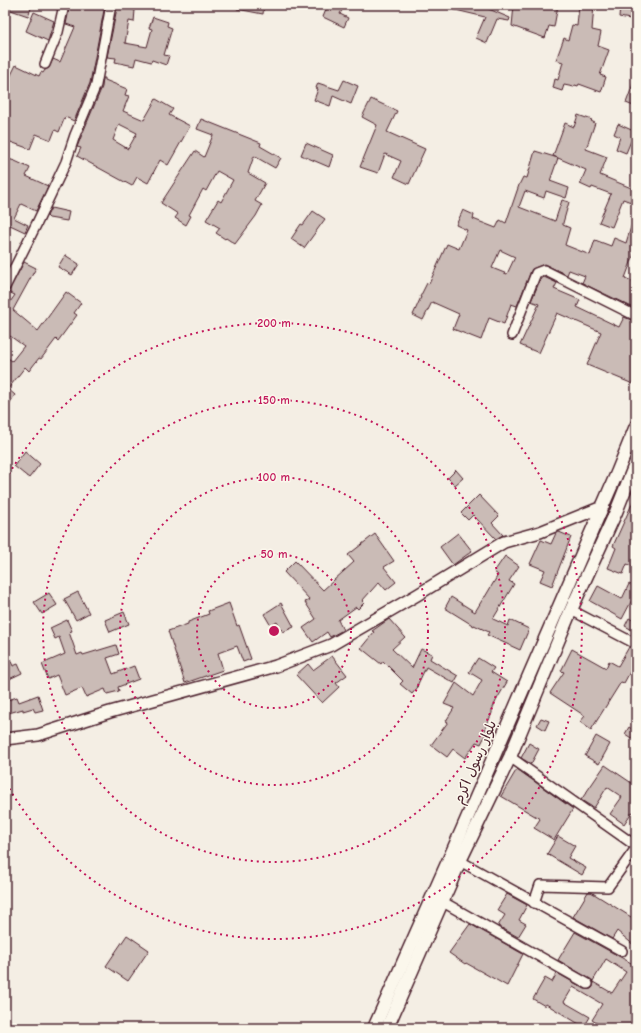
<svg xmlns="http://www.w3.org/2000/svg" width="641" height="1033" font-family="'Comic Neue','Playpen Sans Arabic',sans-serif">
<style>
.building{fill:#cabbb6;stroke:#4a1f2b;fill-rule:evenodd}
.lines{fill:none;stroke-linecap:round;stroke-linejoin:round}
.minor-casing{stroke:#4a1f2b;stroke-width:12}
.tertiary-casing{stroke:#4a1f2b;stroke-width:14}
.secondary-casing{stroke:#4a1f2b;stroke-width:15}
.minor{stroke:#fbf7ec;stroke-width:9}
.tertiary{stroke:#fbf7ec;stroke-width:11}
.secondary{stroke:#fbf7ec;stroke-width:12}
.ring{fill:none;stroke:#c2185b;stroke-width:2;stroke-dasharray:2 4}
.labels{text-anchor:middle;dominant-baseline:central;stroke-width:3;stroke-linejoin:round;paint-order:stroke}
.street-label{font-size:14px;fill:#4a1f2b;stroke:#fbf7ec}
.centre{fill:#c2185b;stroke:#fbf7ec;stroke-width:2}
.ring-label{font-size:12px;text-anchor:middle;font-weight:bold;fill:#c2185b;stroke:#fbf7ec;stroke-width:3;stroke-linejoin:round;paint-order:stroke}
</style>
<rect width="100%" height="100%" fill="#f4eee4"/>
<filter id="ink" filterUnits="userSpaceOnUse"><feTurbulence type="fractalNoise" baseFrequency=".025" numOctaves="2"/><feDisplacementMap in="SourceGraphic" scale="8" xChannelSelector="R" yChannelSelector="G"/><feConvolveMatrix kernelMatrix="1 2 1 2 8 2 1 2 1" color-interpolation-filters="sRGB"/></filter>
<g filter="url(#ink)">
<!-- building -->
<g class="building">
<path d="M5,5H32L28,16L5,8Z"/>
<path d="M70,5H105L90,83L74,121L65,117L59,132L55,130L51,140L36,134L30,149L5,140V87L16,65L39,76L41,72L43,73L45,70L49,68L53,59L60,62L75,27L66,24Z"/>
<path d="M237,5H264L263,14L237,9Z"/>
<path d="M328,5L342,10L340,14L348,18L344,27L323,17Z"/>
<path d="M447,5H475L484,7L510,18L509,21L497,19L487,43L476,38L485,17L447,8Z"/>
<path d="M514,5H558L554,27L549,26L545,38L512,26Z"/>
<path d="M579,5H594L592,30L601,32L598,46L609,50L600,75L606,77L601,92L579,84L578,86L575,85L574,87L564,85L562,91L553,88L555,79L558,80L563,62L556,60L564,38L568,40L572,25L577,26Z"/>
<path d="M620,5H636V20L619,17Z"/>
<path d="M117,8L135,10L134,22L129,21L125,43L147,47L152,29L149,28L153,17L168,22L167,26L172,28L164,55L169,56L166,65L152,60L151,62L136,58L134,66L115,62L116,58L107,57Z"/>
<path d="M34,12L54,21L48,41L26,31Z"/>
<path d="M103,78H105V80L127,89L125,95L129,96L123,111L144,120L156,99L173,109L169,115L190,126L168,165L160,160L148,183L137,177L132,186L77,156L81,148L77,147L81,137L102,87ZM119,124L137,133L128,149L113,140Z"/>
<path d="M635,79H636V107L626,103Z"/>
<path d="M344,80L358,86L351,104L333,96L330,106L314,100L318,89L316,88L318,83L339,90Z"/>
<path d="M371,99L397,111L387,132L425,149L409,184L394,177L401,161L385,154L378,173L360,167L377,125L362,117Z"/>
<path d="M578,115L592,120L591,121L595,123L586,149L607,157L600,175L636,190L631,202L623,199L612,227L599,222L611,194L592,187L591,189L580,184L586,170L558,158L550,181L569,188L566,198L546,191L544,198L525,191L519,207L555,221L562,200L569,202L563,223V225L570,228L565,245L590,255L595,240L611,246L614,238L626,243L634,217H636V249L625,278L636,283V309L582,283L585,276L569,270L567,275L544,264L532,269L517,306L511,304L504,324L489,318L481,340L453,329L459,314L432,302L423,320L413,315L421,297H420L427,283L429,284L447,244L459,249L467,230L456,225L463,210L474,215L473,219L496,228L500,220L506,223L519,185L523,177L527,178L535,151L558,158L553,156L565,123L574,127ZM500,250L515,257L507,274L492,268Z"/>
<path d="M201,119L261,143L260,146L281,158L275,168L254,156L248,173L265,183L255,201L262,205L256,216L235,244L226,238L225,239L216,233L220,228L206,220L218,200L221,202L233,180L217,171L206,191L203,189L189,215L191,216L186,225L175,218L178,214L161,203L195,151L204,157L213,135L197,129Z"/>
<path d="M618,124L636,132V143L631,141L626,153L616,149L620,137L614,134Z"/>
<path d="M306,143L333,155L329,167L301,155Z"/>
<path d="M5,158L15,161L30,168L26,176L48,186L36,211L21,204L14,218L28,225L25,232L10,225L5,236Z"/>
<path d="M51,208L69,212L67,221L49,218L47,216Z"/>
<path d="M313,211L325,219L304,248L291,239L301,224L303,225Z"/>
<path d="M65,255L79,264L72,275L58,267Z"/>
<path d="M24,262L36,268L13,310L38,331L66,292L81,303L74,313L77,315L58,341L56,339L41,359L39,358L29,371L25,367L8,389L15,395L5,410V356L12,361L24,346L10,336L5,344V304L8,305L15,295L8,292Z"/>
<path d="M544,277L557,283L554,289L580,300L577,307L619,327L624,317L636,322V377L633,384L587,365L601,332L557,313L539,353L520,345L539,304L531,301L541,278Z"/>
<path d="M25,451L40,464L29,478L14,466Z"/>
<path d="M456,470L463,478L455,485L448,478Z"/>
<path d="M479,495L499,516L492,523L503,535L496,539L473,515L468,520L461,513Z"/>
<path d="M636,495V568L627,564L623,574L608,568L616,548L613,546Z"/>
<path d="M559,532L571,537L552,586L540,581L545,570L530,564L541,540L551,544L556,533Z"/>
<path d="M458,533L472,551L453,565L440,547Z"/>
<path d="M375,534L394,561L384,567L396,582L386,590L379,582L362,601L364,603L358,609L356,607L338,620L343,630L330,637L327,632L313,642L303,628L316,619L305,602L310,600L284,572L295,561L323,590L354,562L348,555Z"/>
<path d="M505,556L519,566L509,581L514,584L493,619L508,626L510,620L529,629L520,650L487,635L489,632L474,625V626L445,608L451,597L475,612L484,597H485L498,575L494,572Z"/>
<path d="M629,584L636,587V602L632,600L622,619L590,601L598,586L622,599Z"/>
<path d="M78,592L89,613L76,620L64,599Z"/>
<path d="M49,593L57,605L42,614L34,602Z"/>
<path d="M229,603L237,626L239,625L251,659L243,662L237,646L218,653L223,670L185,683L168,631L188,624V622L209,614L208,611Z"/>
<path d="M281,603L294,627L283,632L277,622L271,626L264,614Z"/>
<path d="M124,612L129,624L110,632L105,620Z"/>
<path d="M629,618L636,622V632L625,626Z"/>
<path d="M389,619L405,637L392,649L412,668L421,649L432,654L430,659L458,676L454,683L426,667L417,686L418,687L412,694L400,684L403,681L383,661L381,664L361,648L374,632L372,631Z"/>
<path d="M67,620L72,631L69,632L77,655L82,653L83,655L116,645L119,654L107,658L113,674L134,666L139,679L118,687L119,691L107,694L105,689L86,697L82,688L65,695L57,675L48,679L42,664L65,654L59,637L55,639L50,628Z"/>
<path d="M5,647L13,666L18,664L22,673L5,681Z"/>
<path d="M629,647L636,650V661L624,683L621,682L591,730L580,722L585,716L550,693L564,672L561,671L572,649L606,668L609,661L618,666Z"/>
<path d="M332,656L347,675L336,683L339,687L322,703L296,675L308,664L313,670Z"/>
<path d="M478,658L494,668L491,672L507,682L497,699L492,710V713L485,729L488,730L481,744L476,742L465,758L453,749L447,757L431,745L448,722L446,721L454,708L444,704L456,683L473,696L482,680L469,672Z"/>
<path d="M38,695L43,710L35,712L33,708L23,711V709L5,714V701L17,697L19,702Z"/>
<path d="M541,718L549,721L545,730L537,725Z"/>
<path d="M629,727L636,732V741L625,734Z"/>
<path d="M596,736L610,744L599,764L585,756Z"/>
<path d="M529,743L539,749L531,764L521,758Z"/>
<path d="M605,765L636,786V814L632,812L624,824L610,814L622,797L607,787L594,808L581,800Z"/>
<path d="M517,769L573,809L554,840L534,828L540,819L501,796Z"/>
<path d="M558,836L575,846L568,858L586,868L582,875L547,854Z"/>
<path d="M588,892H591L636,920V947L617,931L612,939L573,917Z"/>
<path d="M507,894L527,905L519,920L526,924L518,937L498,926L505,915L497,910Z"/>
<path d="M470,924L523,954L507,986L466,963L465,964L449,953Z"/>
<path d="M575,932L633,964L632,966L636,969V1028H611L604,1024L602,1027L592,1020L602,1004L573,987L564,1002L590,1017L584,1027L546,1004L545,1006L533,999L545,978L552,982L557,973L585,989H591L593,987V982L612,993L626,972L606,959L593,981L558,960Z"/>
<path d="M127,935L149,950L128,981L106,966Z"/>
</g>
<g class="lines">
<defs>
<g id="minor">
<path d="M45,64L58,32L64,5"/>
<path d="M5,287L38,221L66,162L75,135L96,85L111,5"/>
<path d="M512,335L536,273L544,270L636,316"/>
<path d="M571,610L636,644"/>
<path d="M510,757L636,846"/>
<path d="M460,861L622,951"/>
<path d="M443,902L588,984"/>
<path d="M534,903L540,885L608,887L636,848"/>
</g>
<path id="tertiary" d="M5,739L38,735L110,712L276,666L331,645L417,595L504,542L540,532L602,507"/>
<g id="secondary">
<path d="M374,1028L461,832L617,473L636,426"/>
<path d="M387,1028L460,861L510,757L571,610L616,512L636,462"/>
</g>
</defs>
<!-- minor casing -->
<use href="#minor" class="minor-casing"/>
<!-- tertiary casing -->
<use href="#tertiary" class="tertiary-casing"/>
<!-- secondary casing -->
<use href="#secondary" class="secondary-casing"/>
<!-- minor -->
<use href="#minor" class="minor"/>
<!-- tertiary -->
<use href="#tertiary" class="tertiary"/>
<!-- secondary -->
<use href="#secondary" class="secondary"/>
</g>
</g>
<!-- distance rings -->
<g class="ring">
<circle cx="274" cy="631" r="77"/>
<circle cx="274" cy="631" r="154"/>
<circle cx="274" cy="631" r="231"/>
<path d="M6 479A308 308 0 1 1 6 783"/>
</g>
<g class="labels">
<!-- street labels -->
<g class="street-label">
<text transform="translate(475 762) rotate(-67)">بلوار رسول اکرم</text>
</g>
</g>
<circle cx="274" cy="631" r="6" class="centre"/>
<g class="ring-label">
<text x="274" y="327">200 m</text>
<text x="274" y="404">150 m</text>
<text x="274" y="481">100 m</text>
<text x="274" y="558">50 m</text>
</g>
<!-- margin -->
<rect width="641" height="1033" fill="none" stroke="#fbf7ec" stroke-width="20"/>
<rect x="10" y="10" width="621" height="1013" fill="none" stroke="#4a1f2b" stroke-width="1.5" filter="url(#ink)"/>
</svg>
